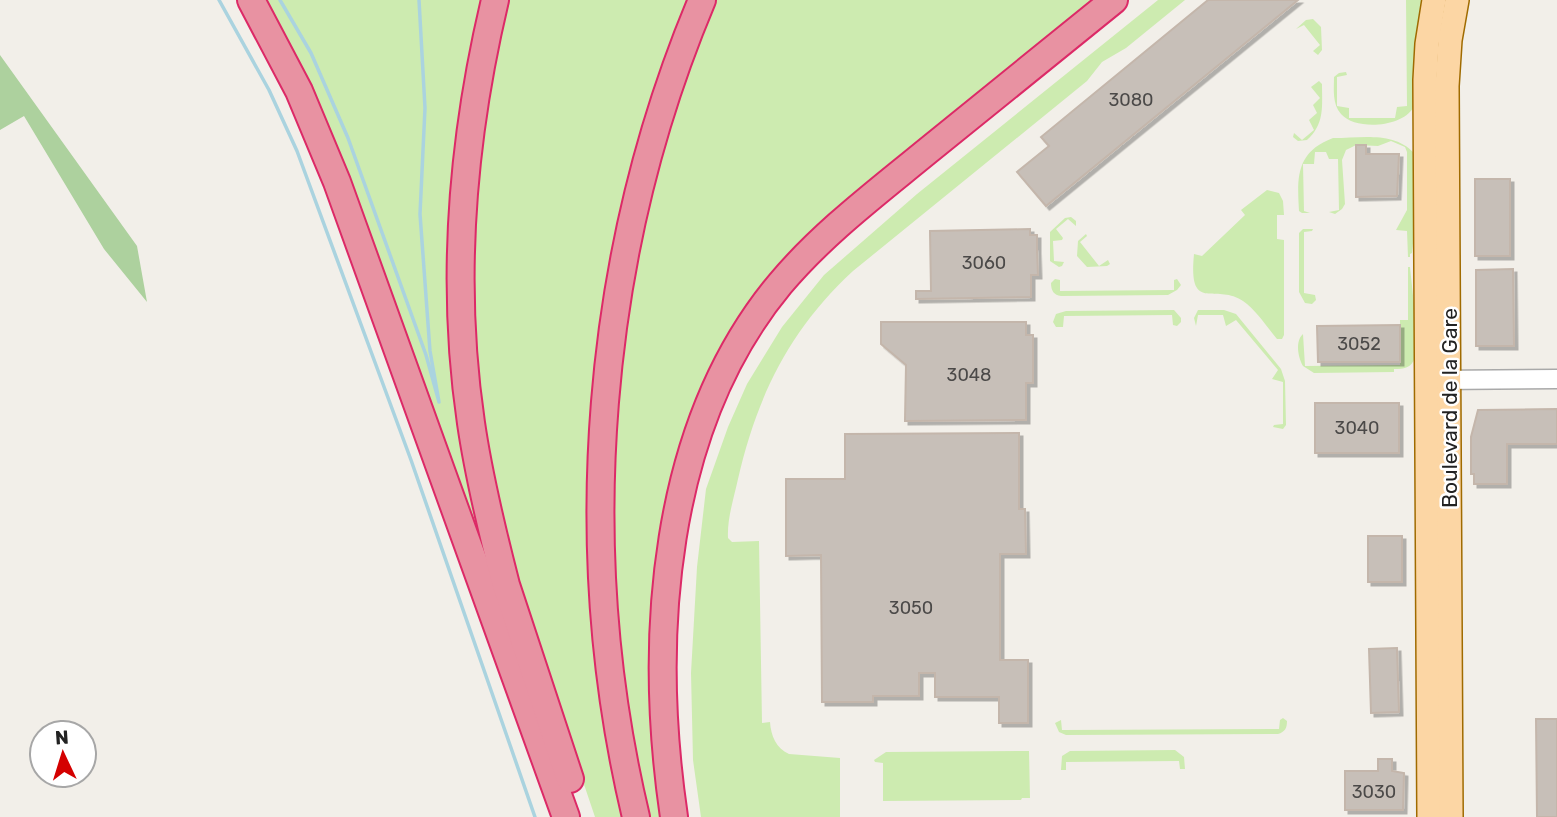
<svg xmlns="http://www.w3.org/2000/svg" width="1557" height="817" font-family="Rubik,sans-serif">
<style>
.grass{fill:#cdebb0}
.forest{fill:#add19e}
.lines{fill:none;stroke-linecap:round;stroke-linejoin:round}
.stream{stroke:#aad3df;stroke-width:3.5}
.building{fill:#c7bfb8;stroke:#c4b6ab;stroke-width:2;filter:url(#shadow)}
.minor-casing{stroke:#a9a9a9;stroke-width:21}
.major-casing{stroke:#a06b00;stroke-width:26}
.highway-casing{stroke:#dc2a67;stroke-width:30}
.minor{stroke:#fff;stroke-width:18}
.major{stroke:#fcd6a4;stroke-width:23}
.highway{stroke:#e892a2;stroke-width:26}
.labels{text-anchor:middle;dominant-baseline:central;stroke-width:5;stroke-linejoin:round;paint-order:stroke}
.number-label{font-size:18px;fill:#4b4948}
.street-label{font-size:21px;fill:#222;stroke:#fff}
</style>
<defs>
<filter id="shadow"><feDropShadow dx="3.5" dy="3.5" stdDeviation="0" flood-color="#0004"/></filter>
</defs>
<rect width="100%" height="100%" fill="#f2efe9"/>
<!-- grass -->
<g class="grass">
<path d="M260,0H481C457,110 444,220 449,332L488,563Z"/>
<path d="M505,0H689L640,141L613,247L591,411L587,508L590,585L606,734L624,817H595L537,645L496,505L478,395L471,276L477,156Z"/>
<path d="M716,0H1099L840,212L683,447L666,817H650C637,758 625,699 619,639C596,430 631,193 716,0Z"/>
<path d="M1158,0H1185L1126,48L1102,62L1087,81L853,271C790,329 757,396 738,479C734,498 727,518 728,538L732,542L759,541L762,723L770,722C771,736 776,748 789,754L840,758V817H701L693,760L691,673L697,567L706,489L728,427L747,384L782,327L824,275L917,194Z"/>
<path d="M1406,0H1426C1424,20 1421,94 1413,108C1402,127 1356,131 1341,114C1332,104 1334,89 1334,77L1339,73L1346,72L1347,75L1337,77V106L1349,108V118H1395L1397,107L1407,106Z"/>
<path d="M1313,19L1321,27L1322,50L1318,55L1313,51L1320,45L1304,25L1296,29L1306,20Z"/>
<path d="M1319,81L1322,84C1322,106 1325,124 1307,140L1298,141L1293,137L1294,133L1302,140L1314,130L1309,120L1317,113L1313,105L1320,98L1311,87Z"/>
<path d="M1333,138C1361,138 1394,131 1414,153L1416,215L1412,253L1410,254V257H1408L1407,231L1396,230L1407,210V152L1405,147L1391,141L1378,146L1356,145L1346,150L1342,160L1345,204L1342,209L1335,214L1329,212L1339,210L1338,159H1329L1326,152H1315L1314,164H1303L1304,211L1310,213H1302L1299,211C1297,177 1296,152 1333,138Z"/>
<path d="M1267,190L1279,193L1283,201L1284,215H1277V239L1284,240V335L1282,339H1277C1267,327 1256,310 1243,301C1215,282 1188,315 1194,254L1202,256L1245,215L1241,210Z"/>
<path d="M1071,217L1076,221V226L1068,219L1056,229L1063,238L1062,240L1053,241L1054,261L1064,262L1062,266L1059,267L1050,261V232L1065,218Z"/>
<path d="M1303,229H1313L1312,231L1304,232V293L1315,295L1316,300L1312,304L1305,303L1299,292V233Z"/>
<path d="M1086,234L1087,236L1080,242L1099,266L1108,260L1110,264L1107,266L1087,267L1077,256L1078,241Z"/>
<path d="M1408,267H1410L1415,315V358C1411,368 1404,369 1394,369V372L1314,373L1303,366C1298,357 1295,341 1303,334L1305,366L1400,365V320H1408Z"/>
<path d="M1055,279L1060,280V291L1174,290V280L1177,279L1181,285L1177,290L1168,295L1061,296C1054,295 1051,291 1051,283Z"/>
<path d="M1174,310L1181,318V322L1177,326L1173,325L1172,315L1064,316L1063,327H1056L1053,322L1056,314L1066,311Z"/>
<path d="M1198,310H1224L1236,314L1281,369L1285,381L1286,425L1283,429L1273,427L1274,425L1283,424V382L1272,379L1278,370L1236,320L1226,326L1223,315H1198L1196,326L1194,318Z"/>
<path d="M1283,718L1287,721C1287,728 1285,732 1278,734L1066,735L1059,732L1055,723L1061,720L1062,730L1279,729L1280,720Z"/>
<path d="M1175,750L1184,757L1185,769H1180L1179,761L1066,762V770H1061L1062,756L1070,751Z"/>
<path d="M1029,751L1030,798H1022L1021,800L883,801V763L875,762L874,760L886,752Z"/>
</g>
<!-- forest -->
<path class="forest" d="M0,55L137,246L147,302L104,249L24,116L0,130Z"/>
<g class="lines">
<!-- stream -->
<g class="stream">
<path d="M219,0L269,90L297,151L411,460L535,817"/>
<path d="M280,0L311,53L348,138L426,355L439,402L430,351L420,214L425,108L419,0"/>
</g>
</g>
<!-- building -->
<g class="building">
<path d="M1208,0H1298L1046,206L1017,172L1049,146L1041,137Z"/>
<path d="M1356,145H1366V154H1399L1397,196L1356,197Z"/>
<rect x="1475" y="179" width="35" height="77"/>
<path d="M1030,229V235H1037V250L1038,275H1031V297L916,299V291H931L930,231Z"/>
<path d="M1513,269L1514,346H1476V270Z"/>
<path d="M881,322H1026V335H1033V383H1026V420L905,421L906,365L881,344Z"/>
<path d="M1400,325V362H1318L1317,326Z"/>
<rect x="1315" y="403" width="84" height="50"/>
<path d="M1557,409V444H1507V484H1474V474H1471V437L1478,410Z"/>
<path d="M1019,433V509H1025L1026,554H1000V660H1028V723H999V697H935V673H919V696H873V702H822L821,555L786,556V479H845V434Z"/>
<rect x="1368" y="536" width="34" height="46"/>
<path d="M1397,648L1399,712L1371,713L1369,649Z"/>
<path d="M1536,719H1557V817H1537Z"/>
<path d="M1378,759H1392V771L1404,773L1403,810H1345V771H1378Z"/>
</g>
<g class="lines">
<defs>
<path id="minor" d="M1438,380L1557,379"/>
<g id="major">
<path d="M1429,817L1425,80L1427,44L1434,0"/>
<path d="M1451,817L1447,86L1450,40L1457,0"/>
</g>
<g id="highway">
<path d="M251,0L299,91L337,182L566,817"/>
<path d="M495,0C462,139 450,281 471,423C479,478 492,531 506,585L570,779"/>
<path d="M636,817C572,549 595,254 702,0"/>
<path d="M674,817C648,640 661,427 780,284C822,234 875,194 925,153C988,102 1051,51 1114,0"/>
</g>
</defs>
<!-- minor casing -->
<use href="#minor" class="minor-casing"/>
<!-- major casing -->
<use href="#major" class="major-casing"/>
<!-- highway casing -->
<use href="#highway" class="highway-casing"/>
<!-- minor -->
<use href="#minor" class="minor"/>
<!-- major -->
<use href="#major" class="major"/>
<!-- highway -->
<use href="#highway" class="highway"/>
</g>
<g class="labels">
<!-- number labels -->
<g class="number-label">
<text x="1131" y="100">3080</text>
<text x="984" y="263">3060</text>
<text x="1359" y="344">3052</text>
<text x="969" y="375">3048</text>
<text x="1357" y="428">3040</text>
<text x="911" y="608">3050</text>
<text x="1374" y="792">3030</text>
</g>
<!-- street labels -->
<g class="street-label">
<text transform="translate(1449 408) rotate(-90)">Boulevard de la Gare</text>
</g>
</g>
<!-- north arrow -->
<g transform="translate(63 754) rotate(356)"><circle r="33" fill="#ffffff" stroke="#a7a7a7" stroke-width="2"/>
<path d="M0-5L12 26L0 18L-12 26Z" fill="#d40000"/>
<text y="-10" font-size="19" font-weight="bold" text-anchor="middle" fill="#222222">N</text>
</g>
</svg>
